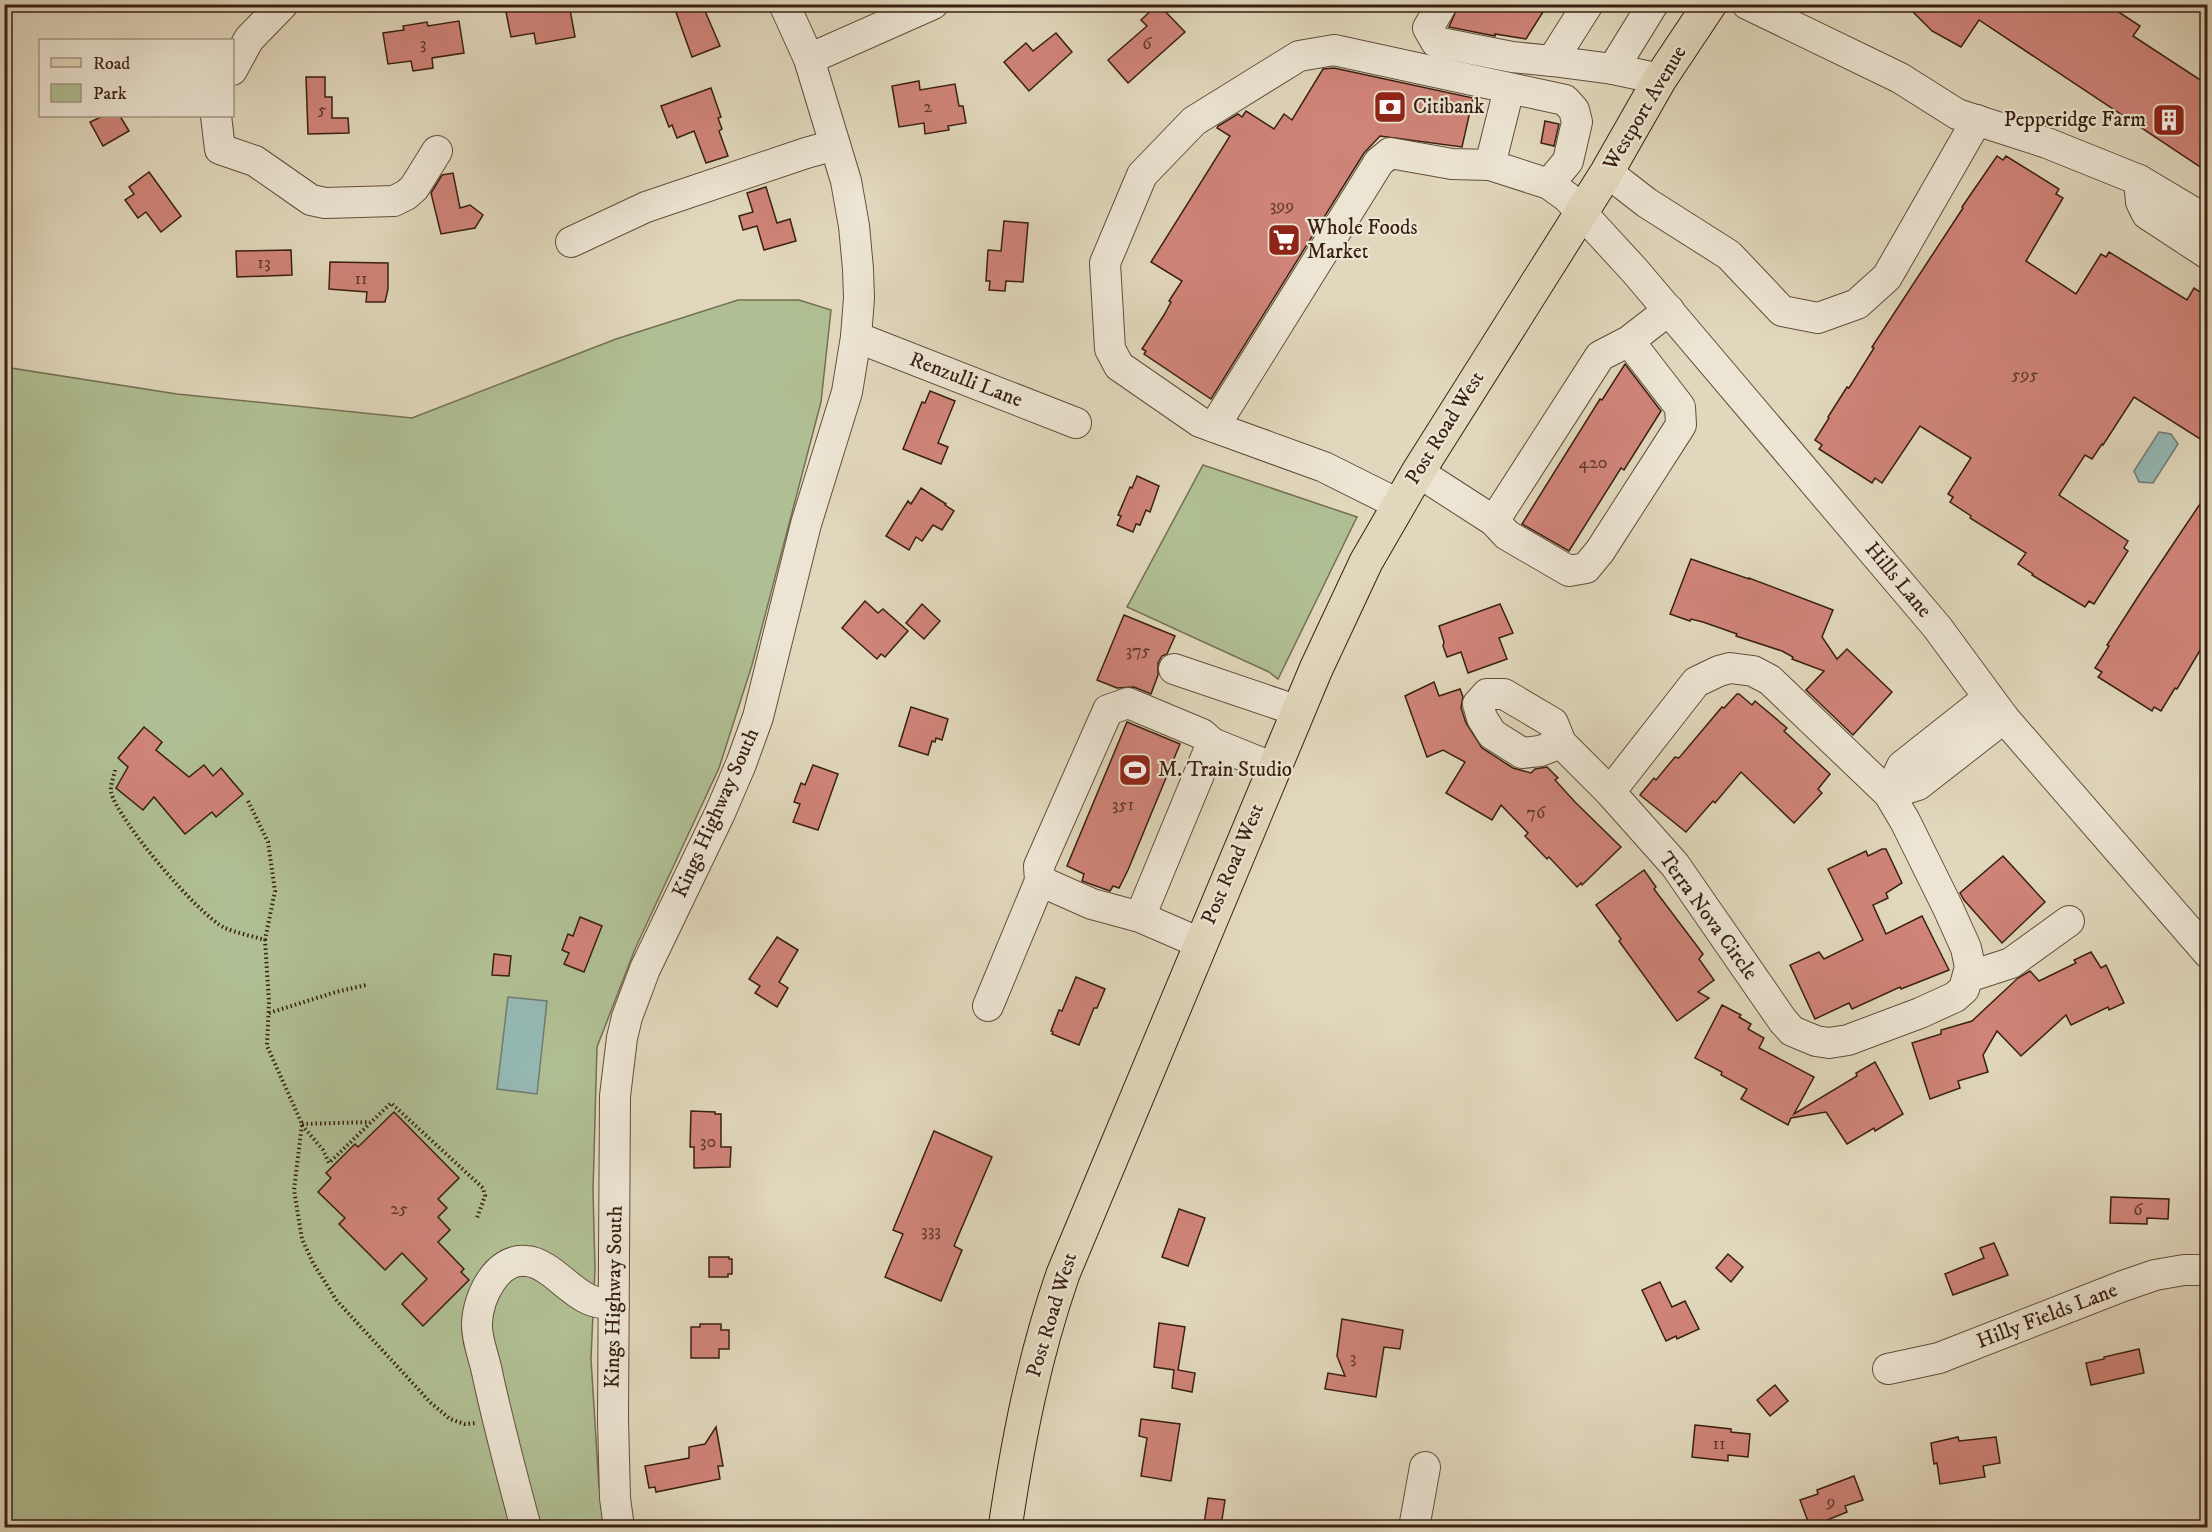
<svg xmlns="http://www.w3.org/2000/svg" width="2212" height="1532" font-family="'IM FELL DW Pica',serif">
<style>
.green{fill:#b0bf93;stroke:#747052;stroke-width:1.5}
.water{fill:#95b9b5;stroke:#707c73;stroke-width:1.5}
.building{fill:#d08479;stroke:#392011;stroke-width:1.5}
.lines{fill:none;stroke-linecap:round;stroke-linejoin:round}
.minor-casing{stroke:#634e3c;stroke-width:32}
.major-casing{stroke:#392011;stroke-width:35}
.path{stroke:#392011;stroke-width:4;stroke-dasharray:1.5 3;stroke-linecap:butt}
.minor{stroke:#ece5d3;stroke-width:30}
.major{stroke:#e1d7bc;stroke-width:33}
.labels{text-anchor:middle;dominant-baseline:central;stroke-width:4.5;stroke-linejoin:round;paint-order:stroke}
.number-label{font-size:18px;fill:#5f392b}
.poi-label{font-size:21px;fill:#392011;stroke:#ece5d3;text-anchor:start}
.street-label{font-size:21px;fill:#392011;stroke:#ece5d3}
</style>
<rect width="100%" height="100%" fill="#e1d7bc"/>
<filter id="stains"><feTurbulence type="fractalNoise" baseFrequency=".00333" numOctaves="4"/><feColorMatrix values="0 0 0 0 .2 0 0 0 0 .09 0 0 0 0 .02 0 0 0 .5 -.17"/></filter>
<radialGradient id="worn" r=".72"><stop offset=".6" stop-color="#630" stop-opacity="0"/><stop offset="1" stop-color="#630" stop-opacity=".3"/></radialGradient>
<!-- green -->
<g class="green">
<path d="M738,300H799L831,310L821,402L752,665L719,768L635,949L597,1047L593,1191L595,1269L591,1359L599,1487L607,1527H5L4,367L177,394L412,418L616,339Z"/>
<path d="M1203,465L1357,517L1278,679L1269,672L1127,607Z"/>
</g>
<!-- water -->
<g class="water">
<path d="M2159,432L2171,434L2178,444L2153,483L2139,482L2134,471Z"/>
<path d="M508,997L547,1001L537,1094L497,1089Z"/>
</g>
<!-- building -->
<g class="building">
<path d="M546,4H569L575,37L536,44L534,33L511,37L506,12Z"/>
<path d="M673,4H702L720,46L692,57Z"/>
<path d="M1158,4L1185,32L1128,83L1108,60L1147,26L1141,20Z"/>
<path d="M1459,4H1548L1526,39L1495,34V36L1449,27Z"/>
<path d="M1905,4H2121L2117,11L2140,26L2133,36L2208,85V172L1979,20L1961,47L1932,31Z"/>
<path d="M459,21L464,53L432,58L433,68L413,71L411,61L388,64L383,33L404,30L403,26L427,22L428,26Z"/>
<path d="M1056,33L1072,52L1029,91L1004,62L1026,43L1033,51Z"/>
<path d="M1334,68L1473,98L1462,147L1380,136L1364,153L1211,399L1144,354L1146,351L1142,349L1164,315L1171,302L1169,301L1182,281L1151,262L1230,136L1217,128L1218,126L1238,114L1242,117L1246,111L1274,129L1284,114L1292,120L1323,69Z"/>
<path d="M306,77H325V97H332V118H348L349,133L308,134Z"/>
<path d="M919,81L920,90L955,84L959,106H963L966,123L948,126L949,130L925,134L924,123L899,127L892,86Z"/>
<path d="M711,88L721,117L718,118L722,129L719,131L728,156L706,163L694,131L677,138L672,125L669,127L661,106Z"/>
<path d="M103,116H120L129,131L103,146L90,122Z"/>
<path d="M1545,121L1559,124L1554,146L1541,143Z"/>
<path d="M1997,156L2003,160L2006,156L2059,189L2056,194L2063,198L2026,261L2076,294L2101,254L2106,257L2109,252L2187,300L2194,288L2208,297V444L2134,397L2103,445L2102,444L2092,459L2085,455L2059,495L2128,541L2124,548L2128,551L2094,604L2089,601L2085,607L2032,575L2033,574L2018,564L2026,553L1970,518L1971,516L1950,502L1953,497L1948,494L1971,458L1920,426L1882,483L1875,478L1872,483L1819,449L1822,445L1815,440L1829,418L1828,417L1847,387L1849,388L1874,348L1872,347L1963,208L1962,207Z"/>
<path d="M149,172L181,216L161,232L146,212L138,218L125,200L134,194L129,187Z"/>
<path d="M453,173L460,208L470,205L483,215L475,228L441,234L431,193L442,175Z"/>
<path d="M766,187L777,223L790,219L796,241L764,250L757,226L743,230L739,216L753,212L747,193Z"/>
<path d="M1004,221L1028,223L1023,282L1006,281L1005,291L989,290L990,281H986L988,250L1001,251Z"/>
<path d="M291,250L292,275L237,277L236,251Z"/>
<path d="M330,262L388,263V289L385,302H366L367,292L329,289Z"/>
<path d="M1625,364L1661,411L1624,470L1621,468L1569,551L1522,524L1600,399L1602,400Z"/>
<path d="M930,391L955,401L938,443L948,447L941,464L903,449L922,402L925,403Z"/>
<path d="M1137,476L1159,486L1150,512L1146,510L1140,525L1136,524L1133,532L1117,525L1121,516L1118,515L1130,487L1132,488Z"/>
<path d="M921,488L946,504L945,505L954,511L942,530L933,525L922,541L916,537L909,550L886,536L908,501L911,504Z"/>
<path d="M2208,492V637L2177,689L2175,688L2161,711L2154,707L2152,711L2098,677L2102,672L2095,668L2109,646L2107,645L2141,592Z"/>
<path d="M1691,559L1749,579V578L1833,610L1822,637L1837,659L1847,649L1892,692L1853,735L1806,690L1824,671L1792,659L1793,657L1782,651L1736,636L1737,634L1703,622L1691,619L1690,621L1670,614Z"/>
<path d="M865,601L878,613L883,609L908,631L885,657L881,654L877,659L842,628Z"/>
<path d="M922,604L940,621L924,639L906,623Z"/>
<path d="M1500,604L1513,633L1499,638L1507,659L1468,673L1461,652L1447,657L1443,646L1444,642L1439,626Z"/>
<path d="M1124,615L1175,636L1167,654L1162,656L1158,663V675L1151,694L1134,687L1117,688L1097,680Z"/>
<path d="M1434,682L1439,696L1460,689L1463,697L1461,708L1466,723L1482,748L1513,768L1531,773L1535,769L1547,767L1558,778L1555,780L1575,802L1621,847L1582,885L1581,883L1577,887L1549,857L1547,859L1525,836L1528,833L1501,805L1492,820L1446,793L1465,762L1443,750L1427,757L1405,696Z"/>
<path d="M1737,694H1739L1752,705L1755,701L1787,728L1784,731L1830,774L1818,789L1822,793L1794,823L1741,772L1715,803L1713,801L1686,832L1640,795L1654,778L1656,780L1675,757L1679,758L1722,707L1724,708Z"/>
<path d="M911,707L948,719L942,740L936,738L935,742L932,741L928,755L899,746Z"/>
<path d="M1127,722L1180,744L1128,870L1119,888L1113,886L1110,891L1082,881L1084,874L1067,866Z"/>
<path d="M144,727L162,742L156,750L189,777L204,765L213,776L221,768L243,794L216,817L212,812L185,834L154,797L143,810L116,788L128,767L118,758Z"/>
<path d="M813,765L838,774L818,830L793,822L800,804L794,802L801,783L805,785Z"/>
<path d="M1882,849H1886L1902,883L1886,893L1888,898L1873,905L1886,934L1922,916L1949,970L1901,989L1900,987L1852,1009L1849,1003L1815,1019L1790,965L1819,952L1824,959L1863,940L1828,869L1866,851L1868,856Z"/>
<path d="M2003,856L2045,902L2002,943L1964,900L1960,893Z"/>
<path d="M1644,870L1656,887L1654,889L1703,954L1699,959L1714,980L1698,992L1709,998L1677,1021L1619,941L1621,939L1596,905Z"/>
<path d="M580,917L602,926L584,972L564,964L569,953L562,950L568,934L573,936Z"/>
<path d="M777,937L798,950L779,982L788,988L777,1007L755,993L760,986L749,979Z"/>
<path d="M2091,952L2101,968L2106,965L2124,1003L2109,1010L2108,1007L2071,1025L2066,1015L2021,1056L1997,1031L1983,1055L1988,1072L1958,1081L1960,1088L1930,1099L1912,1043L1941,1034V1030L1972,1021L2018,978L2030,971L2039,981L2076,963L2074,960Z"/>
<path d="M494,954L511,956L509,976L492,975Z"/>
<path d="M1076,977L1105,989L1097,1008H1094L1079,1045L1052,1034L1053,1032L1051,1031L1059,1010L1062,1011Z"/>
<path d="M1722,1005L1741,1015L1739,1017L1751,1024L1748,1029L1764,1038L1759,1048L1814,1077L1794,1114L1857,1076L1856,1073L1875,1062L1903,1114L1875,1131L1874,1128L1847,1144L1826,1112L1791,1118L1788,1125L1741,1099L1747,1089L1721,1075L1722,1072L1695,1058Z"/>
<path d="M691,1111L715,1112V1114H721V1147H731L730,1167L694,1168V1147H690Z"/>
<path d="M394,1112L459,1178L438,1199L447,1208L438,1217L450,1230L438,1242L464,1269L461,1272L469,1280L423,1326L402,1304L427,1279L402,1253L385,1270L339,1224L345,1218L318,1192L331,1178L326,1173L355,1144L358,1147Z"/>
<path d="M934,1131L992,1157L954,1246L962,1250L941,1301L885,1277L903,1234L893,1230Z"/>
<path d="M2111,1197L2169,1199L2168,1219L2147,1218V1224L2110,1223Z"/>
<path d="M1179,1209L1205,1218L1188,1266L1162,1257Z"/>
<path d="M1994,1243L2008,1275L1953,1295L1945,1274L1984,1258L1980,1248Z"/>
<path d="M1728,1254L1743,1267L1731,1282L1716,1268Z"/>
<path d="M709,1257H729V1259H732V1274H728V1277H709Z"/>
<path d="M1660,1282L1672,1307L1685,1301L1699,1329L1677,1339L1676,1336L1666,1341L1642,1290Z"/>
<path d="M1342,1319L1403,1330L1400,1349L1384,1347L1376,1397L1325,1389L1328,1373L1345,1376L1337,1356Z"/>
<path d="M1159,1323L1185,1327L1178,1370L1195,1373L1192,1392L1172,1388L1174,1370L1154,1367Z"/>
<path d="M700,1324H721V1330H729V1349H719V1358H691V1327H700Z"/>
<path d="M2139,1349L2144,1373L2091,1385L2086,1363L2104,1359V1357Z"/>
<path d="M1775,1385L1788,1401L1770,1416L1757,1400Z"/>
<path d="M1141,1419L1180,1424L1171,1481L1141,1476L1147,1438L1139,1436Z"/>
<path d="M1695,1425L1731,1429V1432L1750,1434L1748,1457L1728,1455V1461L1692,1457Z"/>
<path d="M716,1427L723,1466H718L720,1479L656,1492L655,1487L649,1488L645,1466L689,1458V1447L705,1444Z"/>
<path d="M1958,1437L1959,1441L1996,1437L2000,1463L1983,1466L1985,1477L1940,1484L1937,1463L1934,1464L1931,1443Z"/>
<path d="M1854,1476L1863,1500L1845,1506L1847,1512L1810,1527L1800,1500L1818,1494L1817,1490Z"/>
<path d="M1208,1498L1225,1500L1221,1526L1204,1524Z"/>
</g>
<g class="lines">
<defs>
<g id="minor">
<path d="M1442,4L1428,28L1436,42L1512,57L1552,61"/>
<path d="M1588,4L1552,61L1613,69"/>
<path d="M1653,4L1613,69L1660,79"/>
<path d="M1747,4L1900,78L1957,114L2047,143L2139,180L2208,221"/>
<path d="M809,59L933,4"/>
<path d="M232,70L249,39L283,4"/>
<path d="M1509,89L1490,165L1549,184L1567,197L1635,271L1937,627L2004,718L2208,953"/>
<path d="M216,116L220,149L255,161L311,200L325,203L394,201L406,195L414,188L437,151"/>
<path d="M1607,172L1647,203L1729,255L1782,311L1818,318L1857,304L1887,277L1977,120"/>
<path d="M2139,180L2141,202L2147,214L2208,254"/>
<path d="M571,242L646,207L806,153L835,145"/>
<path d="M856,337L1076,423"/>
<path d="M1629,341L1680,407L1681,425L1600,551L1586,568L1569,571L1507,535L1494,521L1600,356L1629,341L1669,310"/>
<path d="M1214,427L1379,162L1390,153L1452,164L1490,165"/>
<path d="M1418,472L1494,521"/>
<path d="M1398,504L1324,467L1200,422L1119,366L1110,349L1105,263L1142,175L1194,121L1299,56L1334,50L1565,100L1574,110L1577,122L1568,161L1549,184"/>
<path d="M1730,668L1753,671L1770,680L1889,794L1905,821L1948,908L1966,948L1970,967L1964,989L1955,997L1920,1013L1848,1040L1829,1043L1816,1041L1792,1031L1783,1021L1675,865L1610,792L1696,682L1719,671Z"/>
<path d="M1174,669L1298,711"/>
<path d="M1988,698L1902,766L1889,794L1918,785L2004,718"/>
<path d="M1561,743L1540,751L1522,753L1492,734L1482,718L1478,704L1487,694H1504L1553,723L1561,743L1610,792"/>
<path d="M1140,917L1212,743L1274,768"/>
<path d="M1200,943L1140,917L1092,904L1040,881L1039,866L1108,710L1128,703L1202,734L1212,743"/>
<path d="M1968,977L2011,963L2069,921"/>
<path d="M988,1006L1040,881"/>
<path d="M1888,1369L1939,1358L2123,1286L2155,1275L2184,1270H2208"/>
<path d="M526,1528C512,1476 498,1424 487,1372C484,1357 476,1338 477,1323C478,1298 496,1258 526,1261C548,1262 568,1290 588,1299C596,1303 606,1304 614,1305"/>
<path d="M619,1528L615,1498L613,1419L615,1096L622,1038L627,1017L645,969L720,813L741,764L758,717L806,524L847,392L856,337L859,298L858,269L854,226L846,181L809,59L784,4"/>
<path d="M1414,1528L1425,1467"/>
</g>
<path id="major" d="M1005,1528C1018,1441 1034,1357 1063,1274L1316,669L1366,562L1418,472L1607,172L1660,79L1710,4"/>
</defs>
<!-- minor casing -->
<use href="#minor" class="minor-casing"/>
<!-- major casing -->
<use href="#major" class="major-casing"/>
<!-- path -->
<g class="path">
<path d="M115,770C114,776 110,785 111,792C117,819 199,916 225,928C237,933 252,936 265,940L269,1002L267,1046L302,1124L294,1190L302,1239L313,1263L337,1301L431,1403L450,1419L465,1424L476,1423"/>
<path d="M248,801L268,842L275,891L265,940"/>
<path d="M269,1013L336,992L366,985"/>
<path d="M302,1124L370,1122"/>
<path d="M302,1125L323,1150L329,1163L391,1103L483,1188L485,1196L477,1218"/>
</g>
<!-- minor -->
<use href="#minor" class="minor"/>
<!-- major -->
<use href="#major" class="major"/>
</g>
<!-- icons -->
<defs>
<symbol id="bank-square" viewBox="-11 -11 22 22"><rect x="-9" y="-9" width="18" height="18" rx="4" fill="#8f2418" stroke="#ece5d3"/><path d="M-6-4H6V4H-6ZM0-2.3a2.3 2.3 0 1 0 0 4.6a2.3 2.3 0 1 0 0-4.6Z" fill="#fff"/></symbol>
<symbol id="building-square" viewBox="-11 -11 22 22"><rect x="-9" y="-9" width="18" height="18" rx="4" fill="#8f2418" stroke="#ece5d3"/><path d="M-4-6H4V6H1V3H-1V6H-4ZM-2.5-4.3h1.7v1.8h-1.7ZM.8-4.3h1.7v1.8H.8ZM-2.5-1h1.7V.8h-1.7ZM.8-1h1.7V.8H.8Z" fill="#fff"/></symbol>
<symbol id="supermarket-square" viewBox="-11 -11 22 22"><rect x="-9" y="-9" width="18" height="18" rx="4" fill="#8f2418" stroke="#ece5d3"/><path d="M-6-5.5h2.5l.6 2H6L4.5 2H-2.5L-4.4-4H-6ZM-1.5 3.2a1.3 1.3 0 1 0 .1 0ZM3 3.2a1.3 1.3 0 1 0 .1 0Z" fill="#fff"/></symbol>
<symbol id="stadium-square" viewBox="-11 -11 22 22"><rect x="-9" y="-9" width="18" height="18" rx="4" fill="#8f2418" stroke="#ece5d3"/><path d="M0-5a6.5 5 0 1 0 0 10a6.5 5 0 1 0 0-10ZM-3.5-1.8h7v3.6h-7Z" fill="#fff"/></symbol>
</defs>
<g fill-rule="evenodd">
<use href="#bank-square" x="1371" y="88" width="38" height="38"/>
<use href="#building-square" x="2150" y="101" width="38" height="38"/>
<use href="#supermarket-square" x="1265" y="221" width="38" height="38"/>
<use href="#stadium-square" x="1116" y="751" width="38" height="38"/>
</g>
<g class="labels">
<!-- number labels -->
<g class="number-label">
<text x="423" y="44">3</text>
<text x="1147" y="44">6</text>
<text x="928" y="107">2</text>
<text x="322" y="110">5</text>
<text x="1282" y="206">399</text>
<text x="264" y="263">13</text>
<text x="361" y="279">11</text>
<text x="2025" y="375">595</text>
<text x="1593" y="463">420</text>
<text x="1138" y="651">375</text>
<text x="1123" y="805">351</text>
<text x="1536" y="813">76</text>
<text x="708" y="1142">30</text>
<text x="399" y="1209">25</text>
<text x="2138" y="1210">6</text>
<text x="931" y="1231">333</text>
<text x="1353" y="1358">3</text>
<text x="1719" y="1444">11</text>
<text x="1831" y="1502">9</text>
</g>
<!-- poi labels -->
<g class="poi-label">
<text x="1413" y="107">Citibank</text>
<text x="2146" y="120" text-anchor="end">Pepperidge Farm</text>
<text x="1307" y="228">Whole Foods<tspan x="1307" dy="24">Market</tspan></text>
<text x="1158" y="770">M. Train Studio</text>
</g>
<!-- street labels -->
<g class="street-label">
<text transform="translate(1645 108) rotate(-59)">Westport Avenue</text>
<text transform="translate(966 380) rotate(21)">Renzulli Lane</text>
<text transform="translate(1445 428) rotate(-58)">Post Road West</text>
<text transform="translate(1898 580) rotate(50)">Hills Lane</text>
<text transform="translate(716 813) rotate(-66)">Kings Highway South</text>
<text transform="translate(1233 864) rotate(-67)">Post Road West</text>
<text transform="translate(1708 916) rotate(54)">Terra Nova Circle</text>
<text transform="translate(614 1297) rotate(-89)">Kings Highway South</text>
<text transform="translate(1052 1315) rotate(-73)">Post Road West</text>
<text transform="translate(2047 1316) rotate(-21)">Hilly Fields Lane</text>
</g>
</g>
<!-- margin -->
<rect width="2212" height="1532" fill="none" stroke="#e1d7bc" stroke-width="24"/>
<rect x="6" y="6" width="2200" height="1520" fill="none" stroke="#392011" stroke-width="3"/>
<rect x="12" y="12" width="2188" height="1508" fill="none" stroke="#392011" stroke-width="1.5"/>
<!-- legend -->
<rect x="39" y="39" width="195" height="78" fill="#ece5d3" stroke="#a49685" stroke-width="1.5"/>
<rect x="51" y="58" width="30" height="9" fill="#e1d7bc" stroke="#a49685" stroke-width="1.5"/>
<text x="93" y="69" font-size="18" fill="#392011">Road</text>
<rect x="51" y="84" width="30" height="18" fill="#b0bf93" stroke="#a49685" stroke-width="1.5"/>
<text x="93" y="99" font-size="18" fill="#392011">Park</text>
<rect width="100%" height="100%" filter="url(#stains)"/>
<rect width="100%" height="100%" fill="url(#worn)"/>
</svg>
